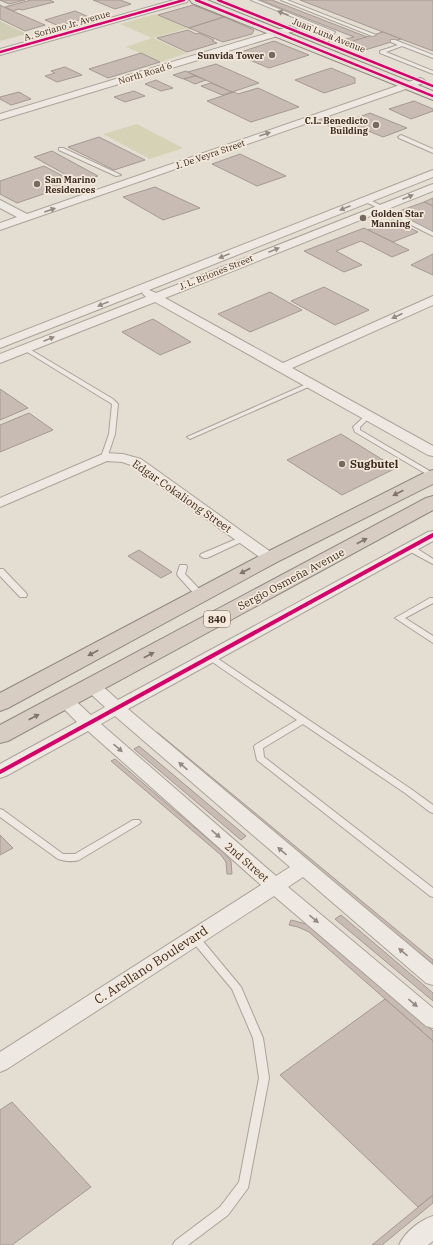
<svg xmlns="http://www.w3.org/2000/svg" width="433" height="1245" font-family="'IBM Plex Serif',serif">
<style>
.green{fill:#d6d2b6}
.cemetery{fill:#d0cdb5}
.building{fill:#c8bbb3;stroke:#a59991}
.lines{fill:none;stroke-linecap:round;stroke-linejoin:round}
.lane-casing{stroke:#aaa39a;stroke-width:2}
.street-casing{stroke:#aaa39a;stroke-width:2}
.primary-casing{stroke:#908881;stroke-width:2}
.highway-casing{stroke:#908881;stroke-width:2}
.lane{fill:#ede9e2;fill-rule:evenodd}
.street{fill:#ede9e2;fill-rule:evenodd}
.primary{fill:#e5ded5;fill-rule:evenodd}
.highway{fill:#d7cdc3;fill-rule:evenodd}
.cycleway-far1-casing{stroke:#f4e9da;stroke-width:4}
.cycleway-casing{stroke:#f4e9da;stroke-width:6}
.cycleway-far1{stroke:#d6006c;stroke-width:2.5}
.cycleway{stroke:#d6006c;stroke-width:4}
.oneway{fill:#948a82}
.oneway2{fill:#81736a}
.poi-dot{fill:#766960;stroke:#f4e9da;stroke-width:1.5}
.labels{text-anchor:middle;dominant-baseline:central;stroke-width:3.5;stroke-linejoin:round;paint-order:stroke}
.far-street-label{font-size:9px;fill:#3a2a22;stroke:#f4e9da}
.far-poi-label{font-size:9px;font-weight:bold;fill:#3a2a22;stroke:#f4e9da;text-anchor:end}
.shield{fill:#f4e9da;stroke:#726359;stroke-width:1}
.shield-label{font-size:10px;font-weight:bold;fill:#3a2a22}
.poi-label{font-size:11px;font-weight:bold;fill:#3a2a22;stroke:#f4e9da;text-anchor:start}
.street-label{font-size:11px;fill:#3a2a22;stroke:#f4e9da}
.near-street-label{font-size:13px;fill:#3a2a22;stroke:#f4e9da}
</style>
<rect width="100%" height="100%" fill="#e4ddd2"/>
<!-- green -->
<g class="green">
<path d="M156,14L189,28L153,38L187,53L161,62L126,47L152,38L120,24Z"/>
<path d="M137,124L183,148L150,159L103,134Z"/>
</g>
<!-- cemetery -->
<path class="cemetery" d="M0,21L27,34L0,41Z"/>
<!-- building -->
<g class="building">
<path d="M0,0H25L9,4Z"/>
<path d="M31,0H49L54,2L22,10L19,9L13,11L5,7Z"/>
<path d="M93,0H120L131,4L115,9Z"/>
<path d="M260,0H272L367,37L348,43L342,40L354,37Z"/>
<path d="M300,0H433V51L401,39Z"/>
<path d="M0,5L8,9L45,25L25,31L0,19Z"/>
<path d="M193,5L224,17L189,28L158,15Z"/>
<path d="M75,11L89,17L59,26L45,20Z"/>
<path d="M224,17L254,30L252,34L223,42L189,28Z"/>
<path d="M188,30L196,34L199,33L214,40L212,41L217,43L187,52L157,38Z"/>
<path d="M383,32L401,39L365,50L346,43Z"/>
<path d="M274,41L309,55L269,68L235,54Z"/>
<path d="M141,53L160,62L108,78L89,69Z"/>
<path d="M216,64L259,83L232,92L188,72Z"/>
<path d="M65,67L82,75L57,82L45,76L55,73L51,71Z"/>
<path d="M331,68L355,78V83L324,93L295,80Z"/>
<path d="M186,71L195,76L183,79L173,75Z"/>
<path d="M195,76L206,80L195,84L184,79Z"/>
<path d="M156,80L173,88L161,91L145,84Z"/>
<path d="M211,83L232,92L222,95L201,86Z"/>
<path d="M258,88L299,107L251,122L207,101L234,92L238,94Z"/>
<path d="M134,91L145,96L125,102L114,97Z"/>
<path d="M19,92L31,99L11,105L0,99V97Z"/>
<path d="M414,101L433,109V111L411,119L389,109Z"/>
<path d="M370,113L407,128L383,137L346,122Z"/>
<path d="M330,117L350,125L337,130L318,121Z"/>
<path d="M99,137L145,160L114,170L68,147Z"/>
<path d="M52,151L98,176L79,182L34,157Z"/>
<path d="M240,154L286,176L257,186L212,164Z"/>
<path d="M44,166L76,183L17,203L0,194V181Z"/>
<path d="M155,187L200,208L163,220L123,197Z"/>
<path d="M433,198V206L424,202Z"/>
<path d="M424,202L433,206V232L394,213Z"/>
<path d="M393,220L418,232L393,242L368,230Z"/>
<path d="M364,228L409,250L392,257L361,241L336,251L362,265L344,272L304,251Z"/>
<path d="M433,254V275L411,265Z"/>
<path d="M324,287L369,310L335,325L291,301Z"/>
<path d="M270,292L302,310L250,332L218,314Z"/>
<path d="M153,319L191,342L160,355L122,332Z"/>
<path d="M0,389L28,408L0,420Z"/>
<path d="M29,413L53,430L0,452V425Z"/>
<path d="M341,434L396,468L342,495L287,460Z"/>
<path d="M139,550L172,572L161,578L128,556Z"/>
<path d="M157,732L433,960V964L153,735Z"/>
<path d="M139,746L246,836L241,840L134,749Z"/>
<path d="M115,759L224,853L231,861L232,874H227L226,862L221,855L111,761Z"/>
<path d="M0,835L13,848L0,855Z"/>
<path d="M341,915L433,993V1001L335,919Z"/>
<path d="M291,920L306,924L314,929L380,985L433,1031V1041L309,932L298,927L289,925Z"/>
<path d="M385,999L433,1041V1195L418,1207L280,1075Z"/>
<path d="M12,1102L91,1187L12,1245H0V1110Z"/>
<path d="M433,1195V1203L382,1245H372Z"/>
</g>
<g class="lines">
<defs>
<g id="lane">
<path d="M251,0H257L335,32L327,43H323V42L330,32Z"/>
<path d="M281,0H287L376,35L372,36Z"/>
<path d="M391,40H395L433,55V58L402,46L386,52L433,71V74L380,53V51L398,45L391,42Z"/>
<path d="M401,135L433,149V153L399,138L398,137Z"/>
<path d="M59,148H63L121,175L116,176L59,150Z"/>
<path d="M366,198L433,232V236L364,201V199Z"/>
<path d="M26,347L113,399L118,404L115,434L107,458L105,459L101,457L109,434L112,404L24,350L23,349Z"/>
<path d="M311,382L314,384L313,385L192,438L190,439L187,437Z"/>
<path d="M368,414L371,416L360,427V430L433,473V478L355,432L353,427L354,426L366,415Z"/>
<path d="M241,537H244L248,539L207,558H204L200,556L201,554Z"/>
<path d="M407,546H413L433,559V564L407,550L406,548Z"/>
<path d="M180,565H186L187,567L185,574L203,593L204,595L203,597H197L178,576L177,574Z"/>
<path d="M0,569H3L26,593L27,595L26,597H20L0,576Z"/>
<path d="M430,598H433V603L405,618L433,636V643L395,618Z"/>
<path d="M211,654L411,789L433,805V813L430,812L405,793L303,724L263,748L264,757L433,888V897L430,896L257,760L254,747L255,745L297,720L208,659L207,657Z"/>
<path d="M0,809L3,810L63,854H75L133,820H139L141,822L139,824L79,860C73,862 64,861 58,859L0,817Z"/>
<path d="M194,933L197,934L241,987L263,1038L269,1078L248,1188L228,1215L188,1245H173L175,1241L220,1207L239,1182L259,1078L253,1038L232,989L191,940L189,937L191,934Z"/>
</g>
<g id="street">
<path d="M174,0H188L187,2L0,55V49Z"/>
<path d="M291,26L296,29L294,31L0,120V114Z"/>
<path d="M420,78L423,79L425,81L423,83L0,230V223L17,217L0,208V200L27,214Z"/>
<path d="M433,170V177L149,290L156,293L433,184V191L165,298L283,363L433,296V305L292,368L433,446V456L428,455L155,302L0,363V354L146,297L142,293L143,292L0,348V340Z"/>
<path d="M105,453L123,454L141,459L275,555L278,558L275,561L270,563L265,561L131,465L122,462L107,461L0,507V498Z"/>
<path d="M433,531V541L128,709L433,965V985L426,983L303,877L288,887L433,1008V1028L426,1026L274,896L7,1069L0,1072V1052L261,885L88,731L6,776L0,778V764L77,722L56,701L58,697C72,693 81,707 91,715L105,707L82,686L84,682C98,678 108,692 118,700L428,532ZM115,716L290,867L276,876L101,724Z"/>
<path d="M433,1216V1241L428,1245H399C405,1232 420,1220 433,1216Z"/>
</g>
<path id="primary" d="M190,0H207L433,91V100L192,3Z"/>
<g id="highway">
<path d="M433,470V484L277,562L8,708L0,711V693L263,554L426,472Z"/>
<path d="M433,496V510L8,741L0,743V725L426,498Z"/>
</g>
</defs>
<!-- lane casing -->
<use href="#lane" class="lane-casing"/>
<!-- street casing -->
<use href="#street" class="street-casing"/>
<!-- primary casing -->
<use href="#primary" class="primary-casing"/>
<!-- highway casing -->
<use href="#highway" class="highway-casing"/>
<!-- lane -->
<use href="#lane" class="lane"/>
<!-- street -->
<use href="#street" class="street"/>
<!-- primary -->
<use href="#primary" class="primary"/>
<!-- highway -->
<use href="#highway" class="highway"/>
<defs>
<g id="cycleway-far1">
<path d="M196,0L433,96"/>
<path d="M218,0L433,86"/>
<path d="M0,52L184,0"/>
</g>
<path id="cycleway" d="M0,772L433,535"/>
</defs>
<!-- cycleway-far1 casing -->
<use href="#cycleway-far1" class="cycleway-far1-casing"/>
<!-- cycleway casing -->
<use href="#cycleway" class="cycleway-casing"/>
<!-- cycleway-far1 -->
<use href="#cycleway-far1" class="cycleway-far1"/>
<!-- cycleway -->
<use href="#cycleway" class="cycleway"/>
</g>
<!-- one-way arrows -->
<defs><path id="oneway-solid" d="M-6-.8H1V-3.2L6.5 0L1 3.2V.8H-6Z"/></defs>
<g class="oneway">
<use href="#oneway-solid" transform="translate(283 13) rotate(-159)"/>
<use href="#oneway-solid" transform="translate(265 134) rotate(-19)"/>
<use href="#oneway-solid" transform="translate(408 197) rotate(-22)"/>
<use href="#oneway-solid" transform="translate(345 208) rotate(158)"/>
<use href="#oneway-solid" transform="translate(50 210) rotate(-19)"/>
<use href="#oneway-solid" transform="translate(274 250) rotate(-22)"/>
<use href="#oneway-solid" transform="translate(224 256) rotate(158)"/>
<use href="#oneway-solid" transform="translate(103 304) rotate(158)"/>
<use href="#oneway-solid" transform="translate(397 316) rotate(156)"/>
<use href="#oneway-solid" transform="translate(49 339) rotate(-22)"/>
<use href="#oneway-solid" transform="translate(118 748) rotate(41)"/>
<use href="#oneway-solid" transform="translate(183 766) rotate(-139)"/>
<use href="#oneway-solid" transform="translate(216 834) rotate(41)"/>
<use href="#oneway-solid" transform="translate(282 851) rotate(-140)"/>
<use href="#oneway-solid" transform="translate(314 919) rotate(40)"/>
<use href="#oneway-solid" transform="translate(403 952) rotate(-140)"/>
<use href="#oneway-solid" transform="translate(413 1003) rotate(40)"/>
</g>
<g class="oneway2">
<use href="#oneway-solid" transform="translate(398 493) rotate(153)"/>
<use href="#oneway-solid" transform="translate(362 541) rotate(-28)"/>
<use href="#oneway-solid" transform="translate(245 571) rotate(152)"/>
<use href="#oneway-solid" transform="translate(93 653) rotate(152)"/>
<use href="#oneway-solid" transform="translate(149 655) rotate(-28)"/>
<use href="#oneway-solid" transform="translate(34 717) rotate(-28)"/>
</g>
<!-- markers -->
<g class="poi-dot">
<circle cx="272" cy="55" r="4"/>
<circle cx="376" cy="125" r="4"/>
<circle cx="37" cy="184" r="4"/>
<circle cx="363" cy="218" r="4"/>
<circle cx="342" cy="464" r="4"/>
</g>
<g class="labels">
<!-- far-street labels -->
<g class="far-street-label">
<text transform="translate(67 25) rotate(-16)">A. Soriano Jr. Avenue</text>
<text transform="translate(329 35) rotate(22)">Juan Luna Avenue</text>
<text transform="translate(145 73) rotate(-17)">North Road 6</text>
<text transform="translate(210 154) rotate(-19)">J. De Veyra Street</text>
<text transform="translate(216 272) rotate(-22)">J. L. Briones Street</text>
</g>
<!-- far-poi labels -->
<g class="far-poi-label">
<text x="264" y="55">Sunvida Tower</text>
<text x="368" y="120">C.L. Benedicto<tspan x="368" dy="10">Building</tspan></text>
<text x="45" y="179" text-anchor="start">San Marino<tspan x="45" dy="10">Residences</tspan></text>
<text x="371" y="213" text-anchor="start">Golden Star<tspan x="371" dy="10">Manning</tspan></text>
</g>
<!-- shield labels -->
<rect class="shield" x="204" y="611" width="26" height="16" rx="3"/>
<g class="shield-label">
<text x="217" y="619">840</text>
</g>
<!-- poi labels -->
<g class="poi-label">
<text x="350" y="464">Sugbutel</text>
</g>
<!-- street labels -->
<g class="street-label">
<text transform="translate(182 496) rotate(35)">Edgar Cokaliong Street</text>
<text transform="translate(291 579) rotate(-28)">Sergio Osmeña Avenue</text>
<text transform="translate(247 862) rotate(41)">2nd Street</text>
</g>
<!-- near-street labels -->
<g class="near-street-label">
<text transform="translate(151 965) rotate(-33)">C. Arellano Boulevard</text>
</g>
</g>
</svg>
